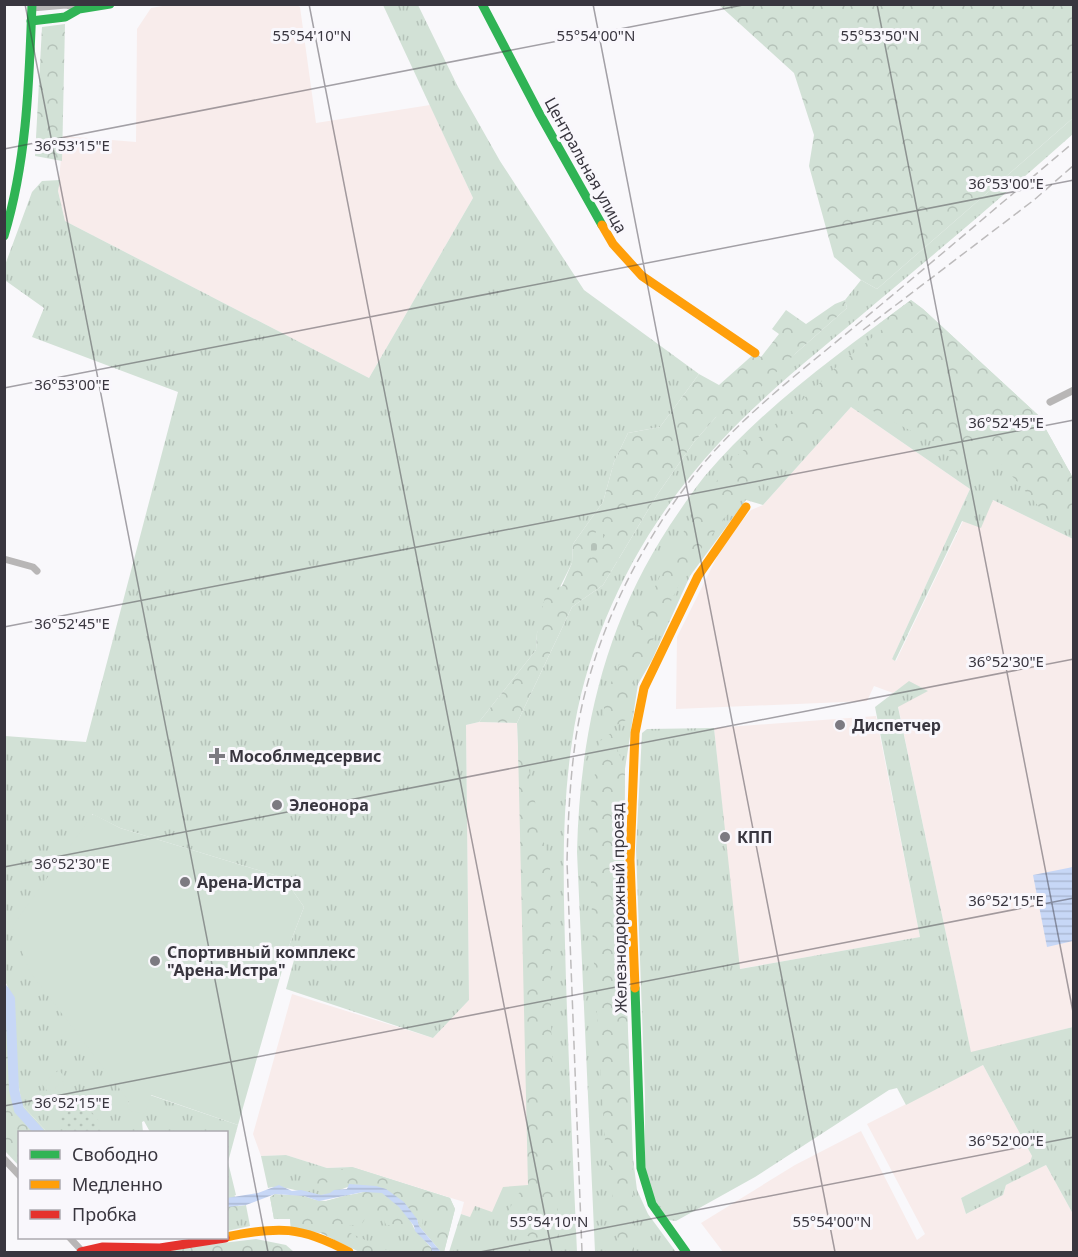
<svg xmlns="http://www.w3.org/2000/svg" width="1078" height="1257" font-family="'Noto Sans',sans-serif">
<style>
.industrial{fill:#f8eceb}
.grass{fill:url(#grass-tufts)}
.forest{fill:url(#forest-crowns)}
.cemetery{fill:url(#cemetery-stones)}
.park{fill:url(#park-dots)}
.garden{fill:#d2e1d6}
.water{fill:url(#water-rules)}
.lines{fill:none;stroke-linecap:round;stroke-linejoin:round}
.stream{stroke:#c7d7f6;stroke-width:1.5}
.river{stroke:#c7d7f6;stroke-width:10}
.street{stroke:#b8b6b6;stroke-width:7}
.fast{stroke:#30b455;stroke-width:9}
.slow{stroke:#ff9f0a;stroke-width:9}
.jam{stroke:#e5322d;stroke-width:9}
.rail{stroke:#bdbbbc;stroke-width:1.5;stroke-dasharray:9 4.5;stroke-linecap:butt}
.ticks{fill:none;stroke:#39363f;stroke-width:1.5;stroke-opacity:0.45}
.poi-dot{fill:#7c7a81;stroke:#f9f7fc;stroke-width:2}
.labels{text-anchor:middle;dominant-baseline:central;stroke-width:6;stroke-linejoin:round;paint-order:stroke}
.street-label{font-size:16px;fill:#39363f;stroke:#f9f7fc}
.poi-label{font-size:16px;font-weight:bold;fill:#39363f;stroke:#f9f7fc;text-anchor:start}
.ticks-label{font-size:15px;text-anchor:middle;fill:#39363f;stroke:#f9f7fc;stroke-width:6;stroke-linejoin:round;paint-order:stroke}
</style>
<defs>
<pattern id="grass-tufts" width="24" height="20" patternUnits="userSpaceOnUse" patternTransform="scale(1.5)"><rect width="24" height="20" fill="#d2e1d6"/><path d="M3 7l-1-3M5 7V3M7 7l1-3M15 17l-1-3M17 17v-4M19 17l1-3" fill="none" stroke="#b5c2b9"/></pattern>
<pattern id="forest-crowns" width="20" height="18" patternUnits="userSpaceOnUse" patternTransform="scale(1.5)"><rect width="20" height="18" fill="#d2e1d6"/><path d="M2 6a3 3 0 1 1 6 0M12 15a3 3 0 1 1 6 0" fill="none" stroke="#b5c2b9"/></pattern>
<pattern id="cemetery-stones" width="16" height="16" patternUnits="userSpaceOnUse" patternTransform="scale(1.5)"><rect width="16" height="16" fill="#d2e1d6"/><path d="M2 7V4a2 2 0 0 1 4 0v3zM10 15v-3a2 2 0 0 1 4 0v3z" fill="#b5c2b9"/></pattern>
<pattern id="park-dots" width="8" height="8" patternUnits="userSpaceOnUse" patternTransform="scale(1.5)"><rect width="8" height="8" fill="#d2e1d6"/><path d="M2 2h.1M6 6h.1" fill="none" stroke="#b5c2b9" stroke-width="1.8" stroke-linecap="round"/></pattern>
<pattern id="water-rules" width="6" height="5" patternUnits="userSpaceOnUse" patternTransform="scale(1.5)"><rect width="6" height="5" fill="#c7d7f6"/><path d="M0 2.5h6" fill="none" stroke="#acb9d4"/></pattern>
</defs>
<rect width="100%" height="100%" fill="#f9f8fb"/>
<!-- industrial -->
<g class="industrial">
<path d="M174,4H295L300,7L316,123L430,105L473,198L369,378L65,221L58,191L63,136L136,142L137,29L151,8Z"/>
<path d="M851,407L970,489L892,659L896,661L963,521L993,500L1073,539V1027L971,1053L898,706L927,691L909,682L893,693L874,686L867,701L676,709L677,637L724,543L751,510L763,505Z"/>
<path d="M876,716L920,937L739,969L714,728Z"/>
<path d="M479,722L517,723L527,954L528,1186L492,1212L470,1217L461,1214L464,1202L352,1167L327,1168L286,1155L261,1156L253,1134L292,994L433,1038L469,1000L466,725Z"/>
<path d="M983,1065L1032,1156L1031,1162L961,1198L966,1214L1003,1195L1006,1185L1046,1165L1073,1214V1252H723L701,1223L795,1165L861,1131L917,1240L925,1234L867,1124Z"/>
</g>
<!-- grass -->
<g class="grass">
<path d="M383,5H418L457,85L500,161L584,290L699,374L660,427L628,433L614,462L603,502L573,544L572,563L537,633L536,650L479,722L466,725L469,1000L433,1038L286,989L297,949L289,946L304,907L284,878L120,828L92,814L129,1101L128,1108L150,1095L238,1125L228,1162L236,1195L227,1198L226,1132H150L144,1121L142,1122L143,1132H47L22,1105L17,1076L13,998L5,981V736L86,742L178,392L32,337L44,308L6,281L4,282L5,265L32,192L42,181L60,180L58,191L65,221L369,378L473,198Z"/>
<path d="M1073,118V134C1009,191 943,247 877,302C823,348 767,391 719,443C642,526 588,630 572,742C560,821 564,901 566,981C569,1071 573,1162 577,1252H449L461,1214L470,1217L475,1206L492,1212L503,1187L528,1185L527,954L517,723L572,607L603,585L657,495L694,442L716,417L796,353L847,308L845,300L861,280L877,289Z"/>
<path d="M911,300L923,309L1038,415L1073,478V539L993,500L981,528L962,521L895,661L892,659L970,489L851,407L763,505L746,500L690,576L652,660L638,684L625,769L623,919L633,1158L637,1190L648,1214L676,1252H595L577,852C580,732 604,626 670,525C681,509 692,492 704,477C763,407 838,354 911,300Z"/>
<path d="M909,681L928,691L898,707L971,1052L1073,1027V1214L1046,1165L1006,1185L1003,1195L966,1214L961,1198L1030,1162L1032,1156L983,1065L906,1105L897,1088L889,1090L755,1177L676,1221L668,1220L653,1198L645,1168V1097L636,849L642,733L647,729L714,728L740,969L920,937L875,707Z"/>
<path d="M286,1155L327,1168L352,1167L450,1198L455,1209L444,1252H441L419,1226L417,1219L361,1184C350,1183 333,1196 319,1195C306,1194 280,1184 268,1188L261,1156Z"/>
<path d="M382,1193L435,1252H360L321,1233L291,1228L290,1219H274L270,1197L326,1201L347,1195Z"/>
<path d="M246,1205L250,1226L227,1231L232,1207Z"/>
</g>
<!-- forest -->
<g class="forest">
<path d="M719,5H1073V118L877,289L861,280L834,257L809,166L814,135L794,73Z"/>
<path d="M65,24L62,161L35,156L42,27Z"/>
<path d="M845,300L847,308L796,353L733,414L716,417L694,442L657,495L603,585L572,607L517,723L479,722L536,650L537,633L546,592L562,586L572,563L573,544L603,502L614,462L628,433L660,427L699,374L719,385L755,353L761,357L779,334L772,329L786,310L806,324L835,304Z"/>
<path d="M911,300L923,309L1038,415L1073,478V514L1071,512L1047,516L999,461L978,466L858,403L859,391L852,392L839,409L778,461L738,501L687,567L630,689L626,720L613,727L604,722V698L665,565L698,506L734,458L790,412L834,369L885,327L879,324Z"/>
<path d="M611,733L625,769L624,872L616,880L620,948L624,942C629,1045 633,1148 634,1251L632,1252H619L608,1158L612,1149L605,1142L593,948L589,820L599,742Z"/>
<path d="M524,743L540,828L550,865L551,1023L559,1243L514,1233L505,1217L517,1195L528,1185L518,747Z"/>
<path d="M4,981L13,998L17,1076L22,1105L47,1132H20L19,1166L5,1151Z"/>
<path d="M352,1167L450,1198L455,1209L444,1252H441L431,1238V1233L440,1222L434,1210H426L421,1205L417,1206L422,1219L423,1230L417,1219L386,1189L349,1184L342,1180L317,1184L315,1176Z"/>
<path d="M363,1192C370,1192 377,1191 383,1193C395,1199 412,1219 415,1231L395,1233L398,1225H386L382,1215L367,1216L361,1225H350L348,1232L391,1252H360L321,1233L291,1228L290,1219H274L270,1197L275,1194L304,1196L319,1201H326Z"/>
<path d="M228,1194H234L241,1215L227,1233Z"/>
<path d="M421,1237L435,1252H405Z"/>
<path d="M256,1239L286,1245L294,1252H148Z"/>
</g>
<!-- cemetery -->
<path class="cemetery" d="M597,530L605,535L592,558L584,553Z"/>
<!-- park -->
<path class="park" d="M83,1101L105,1129L97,1132H67L59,1119Z"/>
<!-- garden -->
<g class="garden">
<path d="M93,814L120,828L284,878L304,907L289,946L238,1125L151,1095L145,1114L131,1111L127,1108L129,1101L30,972L12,927Z"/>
<path d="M59,1070L66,1079L48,1092L42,1084Z"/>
<path d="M62,1083L77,1103L63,1113L49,1093Z"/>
</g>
<!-- water -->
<g class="water">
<path d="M1073,867V941L1047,947L1033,875Z"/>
<path d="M349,1184L376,1186L386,1189L404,1202L417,1219L419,1226L441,1252L432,1251L431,1247L415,1231L414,1226L399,1207L382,1193L363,1192L319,1201L304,1196L275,1194L246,1205L227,1207V1198L258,1193L279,1185L292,1191L301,1190L321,1195L330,1193L334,1190L347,1189Z"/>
</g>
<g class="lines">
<!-- stream -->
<path class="stream" d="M19,1156L20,1155"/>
<!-- river -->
<path class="river" d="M4,990L10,999L14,1090L19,1110L39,1132"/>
<!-- street -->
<g class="street">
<path d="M32,8L66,5L79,9"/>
<path d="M1050,402L1074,390"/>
<path d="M4,559L33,567L37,571"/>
<path d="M4,1159L20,1176"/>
<path d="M70,1238L82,1251"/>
</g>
<!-- fast -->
<g class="fast">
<path d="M482,4L539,113L602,225"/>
<path d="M31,21L65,17L79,9L110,4"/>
<path d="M4,236C27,160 29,83 32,4"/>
<path d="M635,988L641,1168L652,1204L686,1252"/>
</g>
<!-- slow -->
<g class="slow">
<path d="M602,225L613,244L642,276L755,353"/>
<path d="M635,988L630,860L635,733L644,688L698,576L746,507"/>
<path d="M226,1237C278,1226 301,1226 349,1252"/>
</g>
<!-- jam -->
<path class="jam" d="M81,1252L103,1247L160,1248L225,1238"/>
<!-- rail -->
<g class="rail">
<path d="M863,330L1034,200L1074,165"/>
<path d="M582,1252L567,862C568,820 570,778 576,737C591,641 636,550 695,474C742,414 807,367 865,318C935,260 1004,201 1074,142"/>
</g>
</g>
<!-- ticks -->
<path class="ticks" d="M25,4L268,1252M309,4L552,1252M593,4L835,1252M877,4L1074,1017M4,149L748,4M4,388L1074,180M4,627L1074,420M4,867L1074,659M4,1106L1074,898M480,1252L1074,1137"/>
<!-- markers -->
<g class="poi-dot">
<circle cx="840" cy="725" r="6"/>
<path d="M214 747h6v6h6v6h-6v6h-6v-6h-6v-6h6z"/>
<circle cx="277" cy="805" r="6"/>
<circle cx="725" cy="837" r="6"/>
<circle cx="185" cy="882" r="6"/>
<circle cx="155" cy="961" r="6"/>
</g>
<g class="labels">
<!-- street labels -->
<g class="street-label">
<text transform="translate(586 165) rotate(61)">Центральная улица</text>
<text transform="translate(619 908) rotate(-91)">Железнодорожный проезд</text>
</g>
<!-- poi labels -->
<g class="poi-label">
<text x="852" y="725">Диспетчер</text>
<text x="229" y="756">Мособлмедсервис</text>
<text x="289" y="805">Элеонора</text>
<text x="737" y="837">КПП</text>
<text x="197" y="882">Арена-Истра</text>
<text x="167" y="952">Спортивный комплекс<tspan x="167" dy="18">"Арена-Истра"</tspan></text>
</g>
</g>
<g class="ticks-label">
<text x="312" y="41">55°54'10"N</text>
<text x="596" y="41">55°54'00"N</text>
<text x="880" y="41">55°53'50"N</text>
<text x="72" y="151">36°53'15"E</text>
<text x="1006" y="189">36°53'00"E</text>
<text x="72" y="390">36°53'00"E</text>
<text x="1006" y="428">36°52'45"E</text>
<text x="72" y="629">36°52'45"E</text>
<text x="1006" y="667">36°52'30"E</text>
<text x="72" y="869">36°52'30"E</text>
<text x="1006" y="906">36°52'15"E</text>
<text x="72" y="1108">36°52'15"E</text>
<text x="1006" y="1146">36°52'00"E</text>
<text x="549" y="1227">55°54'10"N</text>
<text x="832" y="1227">55°54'00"N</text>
</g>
<!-- border -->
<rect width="1078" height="1257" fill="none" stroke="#39363f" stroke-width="12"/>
<!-- legend -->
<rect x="18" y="1131" width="210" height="108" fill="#f9f7fc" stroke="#acaab0" stroke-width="1.5"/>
<rect x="30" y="1150" width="30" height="9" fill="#30b455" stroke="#acaab0" stroke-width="1.5"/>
<text x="72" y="1161" font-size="18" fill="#39363f">Свободно</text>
<rect x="30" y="1180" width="30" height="9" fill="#ff9f0a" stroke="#acaab0" stroke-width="1.5"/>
<text x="72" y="1191" font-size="18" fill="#39363f">Медленно</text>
<rect x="30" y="1210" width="30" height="9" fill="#e5322d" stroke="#acaab0" stroke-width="1.5"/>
<text x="72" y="1221" font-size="18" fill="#39363f">Пробка</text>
</svg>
